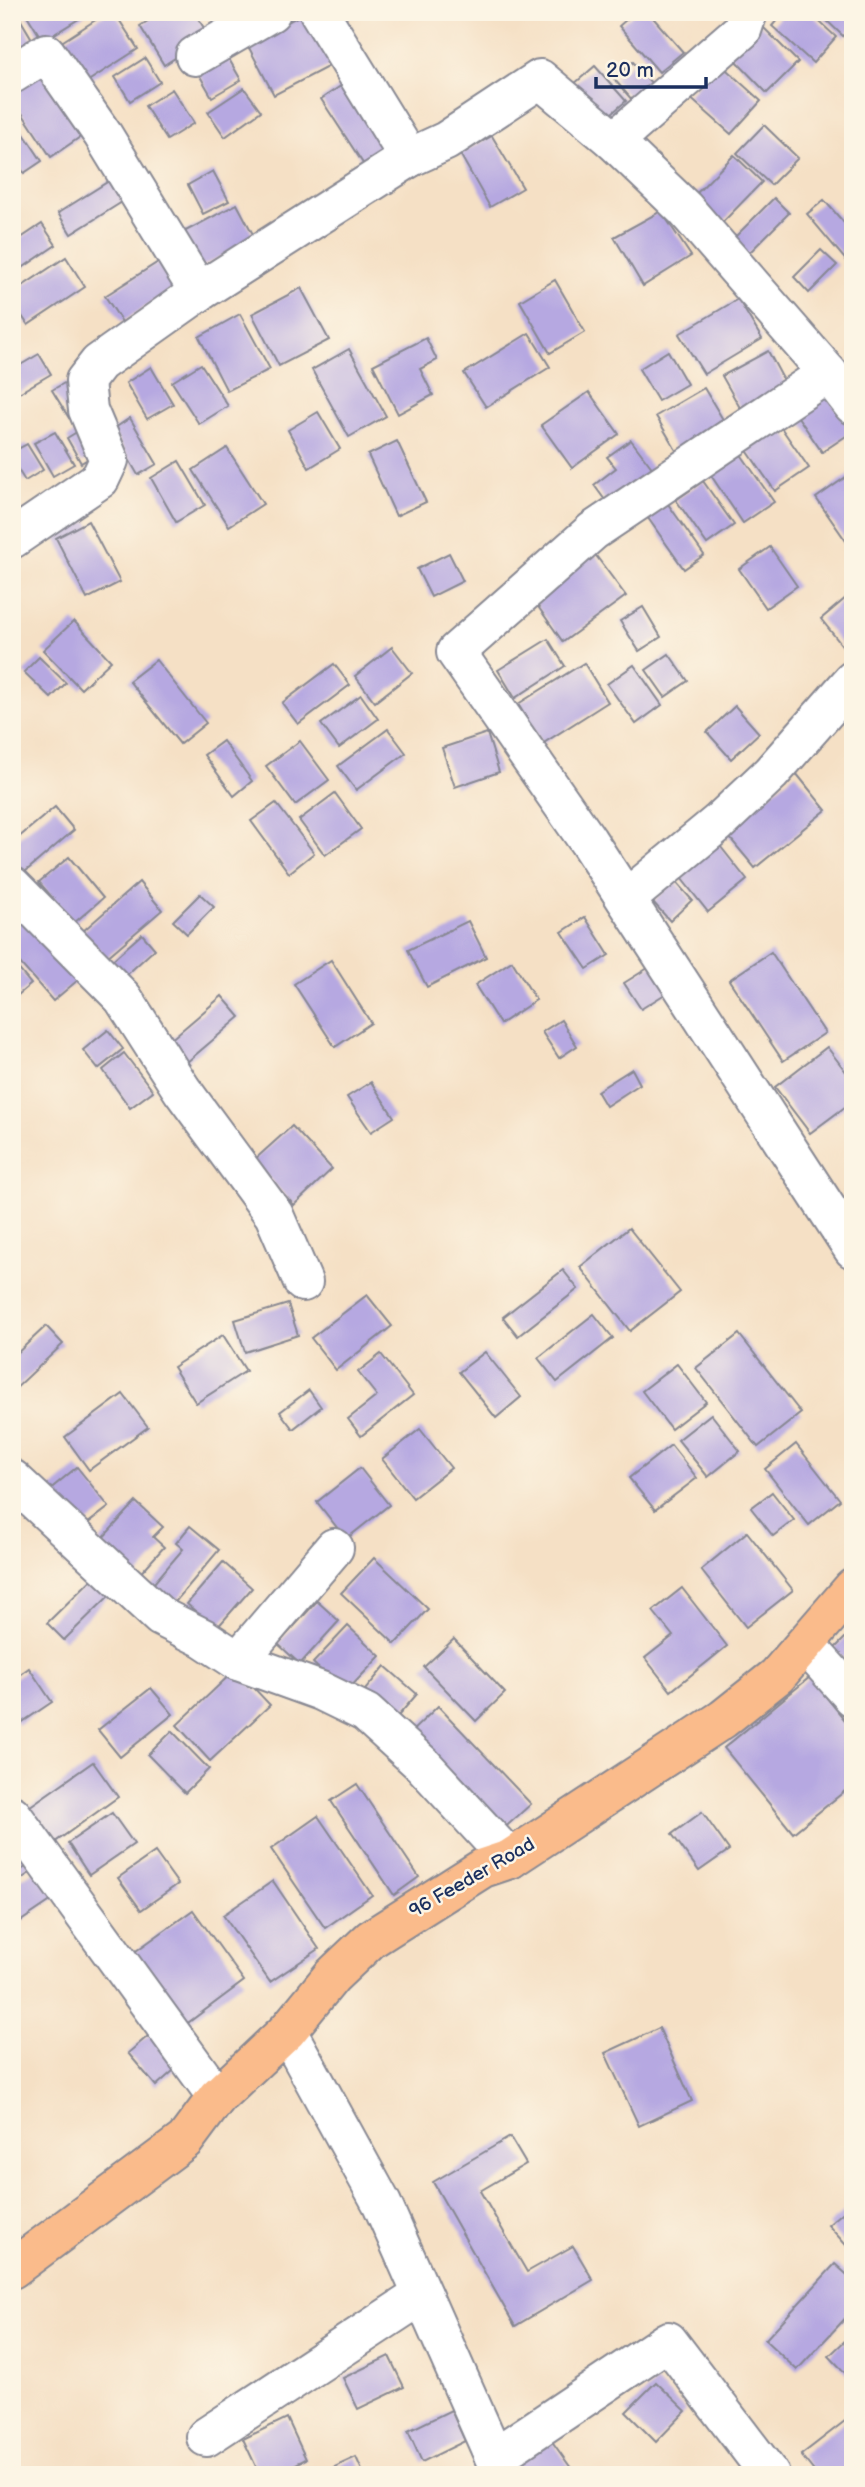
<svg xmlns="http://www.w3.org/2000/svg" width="865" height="2487" font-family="'Balsamiq Sans',sans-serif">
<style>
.building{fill:#b6a8e1}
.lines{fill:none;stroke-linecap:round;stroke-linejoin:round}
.street-casing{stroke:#888892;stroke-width:42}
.primary-casing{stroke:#888892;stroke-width:42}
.street{stroke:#fff;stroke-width:38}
.primary{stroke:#fabb8b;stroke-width:38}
.labels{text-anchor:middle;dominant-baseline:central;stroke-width:5;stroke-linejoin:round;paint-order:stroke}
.street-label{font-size:19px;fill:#1b2f5e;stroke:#fcf5e5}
</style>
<rect width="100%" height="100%" fill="#fcf5e5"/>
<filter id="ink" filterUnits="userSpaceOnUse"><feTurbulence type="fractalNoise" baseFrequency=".0143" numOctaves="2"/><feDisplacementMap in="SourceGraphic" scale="14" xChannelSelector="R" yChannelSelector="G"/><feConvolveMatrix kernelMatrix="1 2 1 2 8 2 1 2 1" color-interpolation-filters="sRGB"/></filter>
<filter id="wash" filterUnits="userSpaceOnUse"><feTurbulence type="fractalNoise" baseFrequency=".00686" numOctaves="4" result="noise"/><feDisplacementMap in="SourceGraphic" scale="28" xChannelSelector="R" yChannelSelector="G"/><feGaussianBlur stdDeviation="1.57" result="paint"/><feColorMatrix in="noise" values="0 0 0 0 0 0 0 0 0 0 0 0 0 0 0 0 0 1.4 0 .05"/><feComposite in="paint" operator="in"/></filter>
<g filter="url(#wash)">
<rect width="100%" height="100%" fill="#f5e0c5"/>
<g id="blocks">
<!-- building -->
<g class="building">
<path d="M12,12H16L35,44L12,58Z"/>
<path d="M25,12H84L85,15L43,41Z"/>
<path d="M108,12H114L138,49L85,83L60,43Z"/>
<path d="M162,12H194L209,36L164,65L140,26Z"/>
<path d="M306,12L335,63L274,95L247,44Z"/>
<path d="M635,12H648L683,52L659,72L619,26Z"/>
<path d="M784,12H809L836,37L813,63L772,26Z"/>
<path d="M825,12H853V27L844,37L822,16Z"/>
<path d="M760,24L798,62L767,93L729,54Z"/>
<path d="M226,54L241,80L212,97L197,71Z"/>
<path d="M145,58L160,82L130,101L115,77Z"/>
<path d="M633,62L652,84L633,101L614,79Z"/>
<path d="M718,62L761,101L731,134L688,96Z"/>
<path d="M595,66L626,101L605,119L574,84Z"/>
<path d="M41,73L83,135L51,157L12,98V92Z"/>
<path d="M350,80L395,148L366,168L321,99Z"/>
<path d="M244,88L261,111L225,137L208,112Z"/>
<path d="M172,89L194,123L167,140L145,106Z"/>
<path d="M12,116L42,161L24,173L12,155Z"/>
<path d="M764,125L798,158L771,185L737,153Z"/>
<path d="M492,136L523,188L490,207L460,154Z"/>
<path d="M734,155L762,182L720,225L692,198Z"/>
<path d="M213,171L229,201L203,214L188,185Z"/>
<path d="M117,176L130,197L71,234L58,213Z"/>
<path d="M774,198L789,213L744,258L729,243Z"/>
<path d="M824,200L853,233V261L849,264L807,214Z"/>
<path d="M237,204L255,238L197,269L178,235Z"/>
<path d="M661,211L691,256L643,286L614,237Z"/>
<path d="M42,224L56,245L12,275V244Z"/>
<path d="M821,250L837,265L809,293L794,277Z"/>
<path d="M66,257L85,287L28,325L12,301V293Z"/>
<path d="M163,259L179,285L122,322L105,296Z"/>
<path d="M555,280L585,332L550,353L520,301Z"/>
<path d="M301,288L329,340L279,366L252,314Z"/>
<path d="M738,299L762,339L704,374L679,334Z"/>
<path d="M240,314L270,369L227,391L199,337Z"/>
<path d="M529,333L550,367L486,407L464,373Z"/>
<path d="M426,338L437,360L420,369L433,395L398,414L373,365Z"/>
<path d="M349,349L386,416L349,437L312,370Z"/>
<path d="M668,351L687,384L658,401L639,369Z"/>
<path d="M768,351L789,390L744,415L722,376Z"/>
<path d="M39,354L51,374L12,397V370Z"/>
<path d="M201,364L228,406L199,424L172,382Z"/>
<path d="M151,367L173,404L147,419L126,383Z"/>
<path d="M66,382L82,410L69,418L52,390Z"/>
<path d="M704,388L728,428L680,457L656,416Z"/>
<path d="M589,392L619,434L572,468L541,425Z"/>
<path d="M826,393L852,432L822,452L796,414Z"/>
<path d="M318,412L340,449L309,468L288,430Z"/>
<path d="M130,418L157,464L138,475L112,430Z"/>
<path d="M780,426L809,468L775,491L746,449Z"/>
<path d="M85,427L99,452L81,463L67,438Z"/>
<path d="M55,432L74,464L53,476L34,443Z"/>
<path d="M631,440L659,477L613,511L594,485L616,468L607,457Z"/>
<path d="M397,441L426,502L396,516L368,455Z"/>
<path d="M27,444L43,470L25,481L12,460V452Z"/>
<path d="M227,448L263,504L229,526L193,470Z"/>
<path d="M740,453L774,502L743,523L710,474Z"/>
<path d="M179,461L205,505L176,522L151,478Z"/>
<path d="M853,472V536L846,541L816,498Z"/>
<path d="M703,481L734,525L707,544L676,500Z"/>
<path d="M668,504L704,555L684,569L648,518Z"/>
<path d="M88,521L120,582L87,599L56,538Z"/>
<path d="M770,547L797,586L766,608L739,569Z"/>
<path d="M449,553L463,581L431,597L417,569Z"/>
<path d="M594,553L626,596L563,642L532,598Z"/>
<path d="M853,592V643L845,649L821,619Z"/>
<path d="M643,607L661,637L639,651L620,621Z"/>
<path d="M74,621L111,661L81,689L43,650Z"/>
<path d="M548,639L565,666L515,698L498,670Z"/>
<path d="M392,647L412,673L375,702L355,676Z"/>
<path d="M669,654L688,681L665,697L646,670Z"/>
<path d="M39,657L66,683L51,698L24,672Z"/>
<path d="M156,660L206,723L180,744L129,681Z"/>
<path d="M584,663L608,702L542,744L518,704Z"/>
<path d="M334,664L350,685L298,724L282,703Z"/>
<path d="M634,665L662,705L636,724L607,684Z"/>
<path d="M361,695L378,719L339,748L321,724Z"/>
<path d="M735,706L759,733L731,759L707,732Z"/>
<path d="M388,729L406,753L356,790L338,766Z"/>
<path d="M487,733L499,772L455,787L442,748Z"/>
<path d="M223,741L252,781L234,796L204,755Z"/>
<path d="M300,741L329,780L295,805L266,766Z"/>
<path d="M796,773L826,810L755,868L724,831Z"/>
<path d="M335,793L361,829L325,855L299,820Z"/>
<path d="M276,803L314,853L289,873L251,821Z"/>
<path d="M55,807L74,830L19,877L12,868V843Z"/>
<path d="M717,842L747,880L708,912L678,874Z"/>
<path d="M69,857L103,898L74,923L39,882Z"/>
<path d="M675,881L692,900L670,921L653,902Z"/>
<path d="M139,882L162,910L106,958L83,931Z"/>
<path d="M200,894L214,907L187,934L173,921Z"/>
<path d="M12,904L78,980L53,1001L12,954Z"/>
<path d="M585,917L609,955L587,969L562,932Z"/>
<path d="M468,921L486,957L427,987L408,950Z"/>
<path d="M142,934L155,949L123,978L109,963Z"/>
<path d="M771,952L825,1033L783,1061L729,980Z"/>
<path d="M331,960L371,1023L335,1047L294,984Z"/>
<path d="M12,961L31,984L12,1000Z"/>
<path d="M512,961L536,1000L500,1024L475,985Z"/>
<path d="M656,963L673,989L641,1009L624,983Z"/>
<path d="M222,996L240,1017L187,1062L169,1041Z"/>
<path d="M561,1020L577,1046L559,1058L542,1032Z"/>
<path d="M108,1030L123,1049L98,1069L83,1050Z"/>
<path d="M827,1047L853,1081V1101L810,1133L775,1087Z"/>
<path d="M124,1053L153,1091L130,1108L103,1070Z"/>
<path d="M632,1069L640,1084L606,1106L597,1091Z"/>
<path d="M371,1082L394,1117L371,1132L347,1097Z"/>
<path d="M292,1126L332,1169L294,1205L253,1161Z"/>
<path d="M629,1228L680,1292L630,1331L580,1267Z"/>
<path d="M563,1270L578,1289L518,1336L503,1317Z"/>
<path d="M367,1295L392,1326L336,1370L311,1338Z"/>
<path d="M288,1304L298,1335L245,1352L235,1320Z"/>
<path d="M594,1314L613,1338L557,1382L538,1358Z"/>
<path d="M46,1326L63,1344L12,1392V1358Z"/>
<path d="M739,1334L801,1413L758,1447L696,1368Z"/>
<path d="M223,1335L246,1371L196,1403L173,1367Z"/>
<path d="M485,1352L521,1397L496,1418L459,1372Z"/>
<path d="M381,1354L413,1395L361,1436L348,1419L377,1396L358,1372Z"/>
<path d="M677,1364L706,1402L671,1429L642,1391Z"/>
<path d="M309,1390L321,1407L293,1429L280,1412Z"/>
<path d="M123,1394L148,1427L89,1470L65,1437Z"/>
<path d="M711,1414L740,1451L708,1477L678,1440Z"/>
<path d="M420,1429L451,1468L413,1498L382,1459Z"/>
<path d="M796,1444L840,1500L809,1525L765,1469Z"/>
<path d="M671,1445L697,1478L655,1510L629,1478Z"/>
<path d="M77,1467L109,1507L79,1530L48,1491Z"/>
<path d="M360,1468L389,1505L346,1539L317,1502Z"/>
<path d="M772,1492L794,1520L773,1536L751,1508Z"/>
<path d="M136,1502L163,1527L153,1537L164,1547L137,1577L99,1542Z"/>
<path d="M190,1526L219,1550L170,1608L148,1590L183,1549L176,1543Z"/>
<path d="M747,1532L793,1590L746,1627L701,1570Z"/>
<path d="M374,1558L428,1609L395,1644L341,1593Z"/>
<path d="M223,1562L252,1588L216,1629L187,1604Z"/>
<path d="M97,1574L114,1591L64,1640L47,1623Z"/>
<path d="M682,1588L727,1646L671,1691L645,1658L673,1636L653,1611Z"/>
<path d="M317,1601L339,1621L300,1664L278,1644Z"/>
<path d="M348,1626L380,1656L345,1693L313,1663Z"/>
<path d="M853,1630V1667L834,1649Z"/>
<path d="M454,1639L505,1693L476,1721L424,1667Z"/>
<path d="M385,1666L417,1694L398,1716L365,1690Z"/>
<path d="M29,1668L52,1702L18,1725L12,1716V1680Z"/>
<path d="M236,1669L270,1705L210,1761L177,1725Z"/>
<path d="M810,1677L853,1730V1800L845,1791L793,1833L724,1748Z"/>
<path d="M151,1688L173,1714L120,1757L98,1730Z"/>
<path d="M438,1706L531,1804L500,1832L408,1735Z"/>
<path d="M172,1731L209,1769L185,1793L148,1755Z"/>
<path d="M93,1762L118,1797L51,1845L26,1809Z"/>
<path d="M357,1784L419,1877L394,1895L331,1801Z"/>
<path d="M702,1812L729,1850L699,1871L672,1834Z"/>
<path d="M112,1813L134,1844L89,1875L68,1843Z"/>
<path d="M318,1816L372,1895L325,1928L271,1849Z"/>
<path d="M12,1827L35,1861L12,1876Z"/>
<path d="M155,1852L178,1884L141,1910L118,1878Z"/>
<path d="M39,1867L58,1896L12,1927V1885Z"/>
<path d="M273,1881L319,1949L270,1982L223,1915Z"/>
<path d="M193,1910L244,1981L181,2028L129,1956Z"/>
<path d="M659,2028L692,2101L639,2126L605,2053Z"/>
<path d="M154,2031L182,2063L156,2086L128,2053Z"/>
<path d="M510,2137L526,2164L480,2191L527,2272L573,2246L593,2280L515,2326L433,2182Z"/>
<path d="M853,2204V2253L828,2225Z"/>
<path d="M835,2264L853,2280V2310L797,2370L765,2340Z"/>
<path d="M853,2333V2381L829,2356Z"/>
<path d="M389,2356L404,2387L358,2409L343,2378Z"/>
<path d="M656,2382L686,2411L656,2442L626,2412Z"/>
<path d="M451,2410L465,2441L422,2462L408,2431Z"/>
<path d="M850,2417L853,2420V2475H817L801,2455Z"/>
<path d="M287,2418L306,2459L274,2475H260L243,2439Z"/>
<path d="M551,2440L576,2475H522L515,2465Z"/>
<path d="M356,2457L364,2475H330L328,2470Z"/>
</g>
</g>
</g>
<g filter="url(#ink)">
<use href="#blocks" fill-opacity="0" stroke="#888892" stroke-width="2"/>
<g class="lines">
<defs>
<g id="street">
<path d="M319,12L409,158L446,141L540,79L614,141L685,209L828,373L853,405"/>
<path d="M195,56L271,12"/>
<path d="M12,74L46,53L103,135L199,292L409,158"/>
<path d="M614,141L742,30L748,12"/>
<path d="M828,373L593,531L456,652L588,841L853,1249"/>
<path d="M12,539L100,479L109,460L88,410L85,381L99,363L199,292"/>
<path d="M12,886L123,998L182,1090L274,1215L303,1282"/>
<path d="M626,899L718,823L771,773L853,680"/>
<path d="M12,1479L161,1617L203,1638L238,1661L321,1691L366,1713L423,1765L510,1859"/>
<path d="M806,1645L853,1697"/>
<path d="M238,1661L334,1548"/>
<path d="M12,1815L217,2097"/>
<path d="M287,2031L382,2204L502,2475"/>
<path d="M206,2437L422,2295"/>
<path d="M495,2457L668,2341L770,2475"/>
</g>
<path id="primary" d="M12,2269L185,2140L217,2097L287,2031L332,1976L371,1939L483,1868L510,1859L723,1719L777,1676L853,1588"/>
</defs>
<!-- street casing -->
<use href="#street" class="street-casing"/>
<!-- primary casing -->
<use href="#primary" class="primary-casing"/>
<!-- street -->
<use href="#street" class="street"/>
<!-- primary -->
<use href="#primary" class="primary"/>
</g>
</g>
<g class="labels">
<!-- street labels -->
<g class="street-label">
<text transform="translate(472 1878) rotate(-30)">96 Feeder Road</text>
</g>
</g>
<!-- margin -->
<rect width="865" height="2487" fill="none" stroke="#fcf5e5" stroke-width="42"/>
<!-- scale -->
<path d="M596 77v10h110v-10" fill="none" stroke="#1b2f5e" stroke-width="3.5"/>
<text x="606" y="77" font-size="21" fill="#1b2f5e" stroke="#fcf5e5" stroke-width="5" paint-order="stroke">20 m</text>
</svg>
